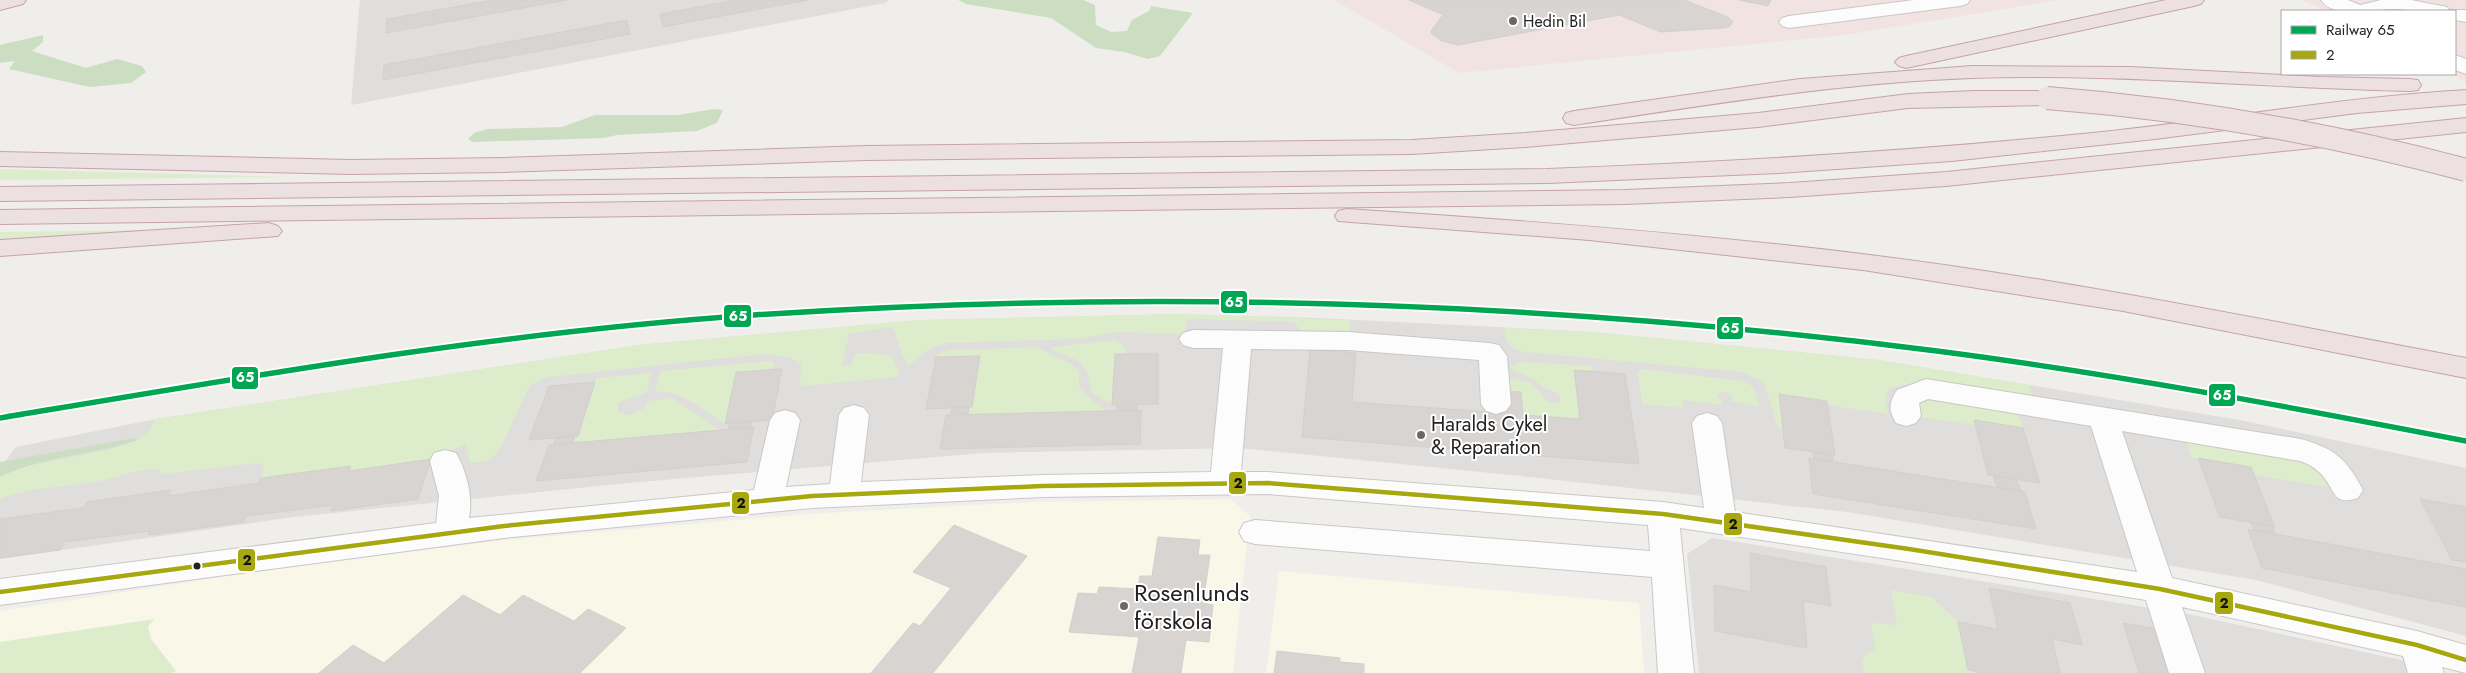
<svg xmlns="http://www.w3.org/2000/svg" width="2466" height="673" font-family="Jost,sans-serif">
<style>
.residential{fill:#dfdedc}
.commercial{fill:#f1e3e1}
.education{fill:#f8f7e8}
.grass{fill:#ddeccb}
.forest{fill:#cbdec1}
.parking{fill:#e0dfde}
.building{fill:#d7d4d2;stroke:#d3d0cc}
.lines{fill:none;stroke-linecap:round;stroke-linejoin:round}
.minor-casing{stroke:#c9c8c7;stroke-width:2}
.highway-casing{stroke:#c5a2ac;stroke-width:2}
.minor{fill:#fdfcfc;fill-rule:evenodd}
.highway{fill:#ece0e2;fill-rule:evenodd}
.highway-bridge-casing{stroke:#c5a2ac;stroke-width:24;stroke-linecap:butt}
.highway-bridge{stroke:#ece0e2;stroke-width:22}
.bus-1-casing{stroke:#fff;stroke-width:8}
.bus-1{stroke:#a7a70e;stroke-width:4.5}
.rail-1-casing{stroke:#fff;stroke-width:9}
.rail-1{stroke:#00a651;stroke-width:5.5}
.poi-dot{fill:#6a6968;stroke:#fff;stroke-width:2}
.bus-dot{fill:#222;stroke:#fff;stroke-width:2}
.labels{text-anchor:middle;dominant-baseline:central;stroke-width:4;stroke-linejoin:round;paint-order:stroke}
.far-poi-label{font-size:16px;fill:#222;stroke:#fff;text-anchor:start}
.poi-label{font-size:20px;fill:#222;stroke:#fff;text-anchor:start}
.near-poi-label{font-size:24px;fill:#222;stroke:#fff;text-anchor:start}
.line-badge{stroke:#fff;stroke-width:2}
.badge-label{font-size:14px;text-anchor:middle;font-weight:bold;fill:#fff}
.pale-badge-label{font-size:14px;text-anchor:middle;font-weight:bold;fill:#111}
</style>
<rect width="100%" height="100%" fill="#f0eeeb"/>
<!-- residential -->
<g class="residential">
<path d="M360,0H889L885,3L351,105Z"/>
<path d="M1180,314L1318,318L1593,332L1879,360L2245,421L2466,468V636L2256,580L1847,512L1530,477L1239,448L984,453L628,483L294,517L0,559V468L16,447L156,419L638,345L919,320Z"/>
<path d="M1712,538L2188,614L2406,661L2411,673H1699L1687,554Z"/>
</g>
<!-- commercial -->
<g class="commercial">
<path d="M1334,0H2059L1845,35L1459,73Z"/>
<path d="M2301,0H2466V83L2452,74H2455V11H2327Z"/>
</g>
<!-- education -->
<g class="education">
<path d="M1230,499L1250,516L1233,673H0V611L253,572L504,540L806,514L1033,502Z"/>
<path d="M1279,571L1639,603L1644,673H1266Z"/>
</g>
<!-- grass -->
<g class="grass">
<path d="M0,169L292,177L0,180Z"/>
<path d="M234,229L0,239V232Z"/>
<path d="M1180,314L1350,320V330L1347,334L1300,332L1295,322L1187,319L1184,332L1182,334L1119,332L1077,339L946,343C930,347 921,354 909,366L902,354L893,327L849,334L842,364L849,367L857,353L892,355L900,375L896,377L804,386L800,384L801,363L788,357L765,354L549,377L530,385L500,449L495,455L487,461L470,463L466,444L431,459L349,471L261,478L264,466L258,463L162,474L159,470C138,467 120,478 99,481C66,487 32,487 0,499V477L17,468L112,449L137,440L148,432L156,419L638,345L919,320Z"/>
<path d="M1504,328L1593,332L1879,360L2030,385L2031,398C2008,395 1901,375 1888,391C1883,397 1887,407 1888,414L1827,405L1826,401L1780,394L1783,431L1777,427L1764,382L1741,372L1524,352C1509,348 1506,343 1504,328Z"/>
<path d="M1116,340L1125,347V354L1115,355L1112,405L1092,393L1088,373L1079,361L1052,350L1053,347Z"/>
<path d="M1036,347L1073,365L1079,371V387L1088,397L1107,411L968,414L969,408L972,407L979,356L936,357L937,354L950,350Z"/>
<path d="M771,361L774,363L772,369L736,373L725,424C703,410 681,389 655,392L660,371Z"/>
<path d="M1522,362L1592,366L1593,372L1574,371L1580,419L1523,415L1521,393L1504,391V377L1529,382L1541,393L1547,402L1558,403L1561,401L1559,394L1544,388L1534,380L1508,367Z"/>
<path d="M1642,369L1743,381C1756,386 1756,394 1759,407L1731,401L1733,397L1728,393L1720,392L1718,397L1722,400L1721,405L1683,400L1684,408L1642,404L1638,373Z"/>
<path d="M651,373L647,392C638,398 627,397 618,404V412L628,415L643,409L648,401L672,398L720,430L573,443L575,436H578L596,378Z"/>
<path d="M1930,395L2017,412L2023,428L1974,420L1975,425L1919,417C1916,406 1920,402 1930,395Z"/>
<path d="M2185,437L2315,463L2334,488L2254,475L2251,467L2192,458Z"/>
<path d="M1891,590L1932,597L1958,622L1968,670L1981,673H1864L1862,661L1868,652L1875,649L1871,623L1897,625Z"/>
<path d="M155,619L148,626L151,639L176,671L172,673H0V642Z"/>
</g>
<!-- forest -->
<g class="forest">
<path d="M958,0H1083L1095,5L1096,25L1111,32L1127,31L1132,20L1149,11L1151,6L1193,13L1160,56L1148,59L1124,52L1096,48L1051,18L966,4Z"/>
<path d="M43,35V42L32,51L86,68L117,59L142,66L146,72L131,83L90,87L9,69L15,61L0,63V45Z"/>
<path d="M714,109L723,110L717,123L697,131L617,135L604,138L473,142L468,139L474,133L487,129L562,127L595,115H678Z"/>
<path d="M134,438L137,440C93,455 42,456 0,477V462Z"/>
</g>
<!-- parking -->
<path class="parking" d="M2182,628L2210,633L2225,673H2198Z"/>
<!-- building -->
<g class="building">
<path d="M493,0H567L386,33L387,19Z"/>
<path d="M736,0H808L663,27L660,14Z"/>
<path d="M1409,0H1684L1728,17L1733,22L1729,27L1723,28L1661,32L1619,15L1458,45L1442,41L1432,34L1431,31L1443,15Z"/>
<path d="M1739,0H1771L1768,6Z"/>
<path d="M627,20L630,34L383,80L384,65Z"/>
<path d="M1310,349L1356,353L1352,402L1502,413L1501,391L1521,392L1523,415L1580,419L1574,370L1625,374L1639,464L1302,437Z"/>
<path d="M1115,354H1158V404L1112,405Z"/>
<path d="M980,356L972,407L926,409L936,357Z"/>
<path d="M782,369L772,420L725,424L736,372Z"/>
<path d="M595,382L578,436L529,440L549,386Z"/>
<path d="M1779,394L1827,401L1835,455L1785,448Z"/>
<path d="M1117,404H1137V410L1117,411Z"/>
<path d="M952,408H969L968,414H951Z"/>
<path d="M1141,410L1140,444L940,449L946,415Z"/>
<path d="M1974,420L2023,428L2040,483L1988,475Z"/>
<path d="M751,422L750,428L728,430L730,423Z"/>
<path d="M754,427L747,462L536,481L549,445Z"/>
<path d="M575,436L573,443L554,444L556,438Z"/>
<path d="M1813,452L1832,455L1833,461L1814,459Z"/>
<path d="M1809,458L2025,492L2036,529L1813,494Z"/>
<path d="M2198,458L2251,467L2275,527L2220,517Z"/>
<path d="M431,459L418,499L331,511L333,505L247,516L244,522L148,535L150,531L64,542L60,550L0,558V519L83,508L87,502L171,490L168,496L259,483L261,478L351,466L349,471Z"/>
<path d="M1993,476L2016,479L2021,491L1997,487Z"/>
<path d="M2420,499L2466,507V562L2452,560Z"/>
<path d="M2251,523L2272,526L2275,534L2254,530Z"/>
<path d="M954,525L1027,556L933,673H871L913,623L920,626L951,588L913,572Z"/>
<path d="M2248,529L2466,569V607L2262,568Z"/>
<path d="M1158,537L1200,540L1198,555H1210L1203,603L1213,605L1209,642L1186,640L1181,673H1132L1139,637L1069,632L1078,593L1097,594L1099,587L1138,589L1140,576H1152Z"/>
<path d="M1750,553L1826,567L1831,606L1803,601L1807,648L1715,631L1714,585L1751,592Z"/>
<path d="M1989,588L2070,603L2082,645L2052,639L2060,673H1981L1968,670L1958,622L1998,629Z"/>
<path d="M463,595L500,615L523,595L574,621L588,609L626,628L580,673H319L353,645L384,663Z"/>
<path d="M2123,623L2156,629L2171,673H2139Z"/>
<path d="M1277,651L1340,658V662L1364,664V673H1274Z"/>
</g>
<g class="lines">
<defs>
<g id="minor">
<path d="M1914,0H1970L1967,4L1960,6L1789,28L1782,26L1779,22L1782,18L1789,16Z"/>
<path d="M2321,0H2348L2360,5L2381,0H2411L2447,7L2449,10H2466V22L2455,20V11C2435,11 2416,11 2396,9C2376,8 2335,21 2321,0Z"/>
<path d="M2455,55L2466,59V74L2455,70Z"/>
<path d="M1193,330L1348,332L1489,343L1499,345L1507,356L1511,404L1506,411L1496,414L1486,411L1481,404L1479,360L1348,350L1251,349L1241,472H1268L1663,502L1704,508L1692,423L1697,416L1707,413L1717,416L1722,423L1735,512L2137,572L2091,426L1928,399L1919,403L1921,416L1916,423L1906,426L1896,423C1888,410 1889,402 1897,390L1926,379L2301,439C2335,449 2346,458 2363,490L2358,498C2333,506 2336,492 2323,476C2317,469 2309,464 2300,461L2122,431L2172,578L2417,631L2466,645V673L2442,667L2444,673H2408L2403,656L2182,607L2205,673H2169L2146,600L1909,562L1680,528L1694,673H1658L1652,577L1255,544L1244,541L1239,532L1244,523L1255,520L1650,551L1648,525L1268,494L1042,497L812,508L504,538L0,605V579L436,523L439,496L430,461L434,453L445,450L456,453C467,472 473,497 469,518L754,490L770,420L775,413L785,410L795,413L800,420L786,487L830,484L839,415L844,408L854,405L864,408L869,415L861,482L1042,475L1211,472L1223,348H1193L1183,345L1179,339L1183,333Z"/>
</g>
<g id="highway">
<path d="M0,0H26L23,4L0,10Z"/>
<path d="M2166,0H2204L2201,4L2194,6L1906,68L1899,66L1895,62L1899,58L1906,56Z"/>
<path d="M1972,66L2130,67L2320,77L2410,79L2418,80L2421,85L2418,90L2410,91C2264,88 2118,73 1972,78C1838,83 1706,105 1574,125L1566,123L1563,118L1566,113L1574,111L1800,79Z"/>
<path d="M2466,90V104L2357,113L2155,139L1952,161L1779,173L1547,183L0,201V187L1547,169C1734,162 1916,151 2102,132C2224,119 2344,97 2466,90Z"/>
<path d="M1973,91H2047L2055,93L2058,98L2055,103L2047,105L1908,108L1758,127L1525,147L1412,154L866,160L504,172L351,174L0,166V152L351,160L504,158L866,146L1412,140L1525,133L1758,113L1908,94Z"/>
<path d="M2466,118V132L1946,186L1790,197L1625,204L0,224V210L1625,190L1790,183L1946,172Z"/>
<path d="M1347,209C1519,220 1691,233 1862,254C2065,279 2265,320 2466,358V378L2123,311L1863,270L1589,240L1338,221L1335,216L1338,211Z"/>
<path d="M269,223L278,226L282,231L278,236L0,256V240Z"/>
</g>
</defs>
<!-- minor casing -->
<use href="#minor" class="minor-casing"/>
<!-- highway casing -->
<use href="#highway" class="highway-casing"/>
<!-- minor -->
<use href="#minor" class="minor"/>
<!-- highway -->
<use href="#highway" class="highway"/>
<defs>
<path id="highway-bridge" d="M2047,98C2189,109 2328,133 2466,170"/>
</defs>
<!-- highway-bridge casing -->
<use href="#highway-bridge" class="highway-bridge-casing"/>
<!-- highway-bridge -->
<use href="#highway-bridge" class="highway-bridge"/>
<defs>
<path id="bus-1" d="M0,592L504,526L812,496L1042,486L1268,483L1663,514L1909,549L2160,589L2417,645L2466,660"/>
</defs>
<!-- bus-1 casing -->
<use href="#bus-1" class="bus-1-casing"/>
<!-- bus-1 -->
<use href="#bus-1" class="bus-1"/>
<defs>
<path id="rail-1" d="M0,418C250,376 501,332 754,315C1148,289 1545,301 1937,351C2115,374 2290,407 2466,441"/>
</defs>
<!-- rail-1 casing -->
<use href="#rail-1" class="rail-1-casing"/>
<!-- rail-1 -->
<use href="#rail-1" class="rail-1"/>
</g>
<!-- markers -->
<g class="poi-dot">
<circle cx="1513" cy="21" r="5"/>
<circle cx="1421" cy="435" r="5"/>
<circle cx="1124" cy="606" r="5"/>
</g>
<circle class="bus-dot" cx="197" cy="566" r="4.5"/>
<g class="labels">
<!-- far-poi labels -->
<g class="far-poi-label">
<text x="1523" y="21">Hedin Bil</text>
</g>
<!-- poi labels -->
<g class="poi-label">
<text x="1431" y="424">Haralds Cykel<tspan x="1431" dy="23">&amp; Reparation</tspan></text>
</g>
<!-- near-poi labels -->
<g class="near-poi-label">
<text x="1134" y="592">Rosenlunds<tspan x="1134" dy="28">förskola</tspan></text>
</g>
</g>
<g class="line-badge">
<rect x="1220" y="290" width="28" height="24" rx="5" fill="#00a651"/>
<rect x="723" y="304" width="29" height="24" rx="5" fill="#00a651"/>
<rect x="1716" y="316" width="28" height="24" rx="5" fill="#00a651"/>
<rect x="231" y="366" width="28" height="24" rx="5" fill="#00a651"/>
<rect x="2208" y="383" width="28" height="24" rx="5" fill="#00a651"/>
<rect x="1228" y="471" width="19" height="24" rx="5" fill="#a7a70e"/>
<rect x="731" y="491" width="19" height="24" rx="5" fill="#a7a70e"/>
<rect x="1723" y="512" width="20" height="24" rx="5" fill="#a7a70e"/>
<rect x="237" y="548" width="19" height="24" rx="5" fill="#a7a70e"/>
<rect x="2214" y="591" width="20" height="24" rx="5" fill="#a7a70e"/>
</g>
<g class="badge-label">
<text x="1234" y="307">65</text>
<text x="738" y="321">65</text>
<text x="1730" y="333">65</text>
<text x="245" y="382">65</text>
<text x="2222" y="400">65</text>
</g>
<g class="pale-badge-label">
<text x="1238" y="488">2</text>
<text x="741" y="508">2</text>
<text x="1733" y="529">2</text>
<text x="247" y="565">2</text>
<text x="2224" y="608">2</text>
</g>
<!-- legend -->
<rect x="2281" y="10" width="175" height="65" fill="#ffffff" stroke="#a7a7a7"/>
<rect x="2291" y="26" width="25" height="8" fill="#00a651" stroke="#a7a7a7"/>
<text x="2326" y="35" font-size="15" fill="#222222">Railway 65</text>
<rect x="2291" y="51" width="25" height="8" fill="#a7a70e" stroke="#a7a7a7"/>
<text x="2326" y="60" font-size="15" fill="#222222">2</text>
</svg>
